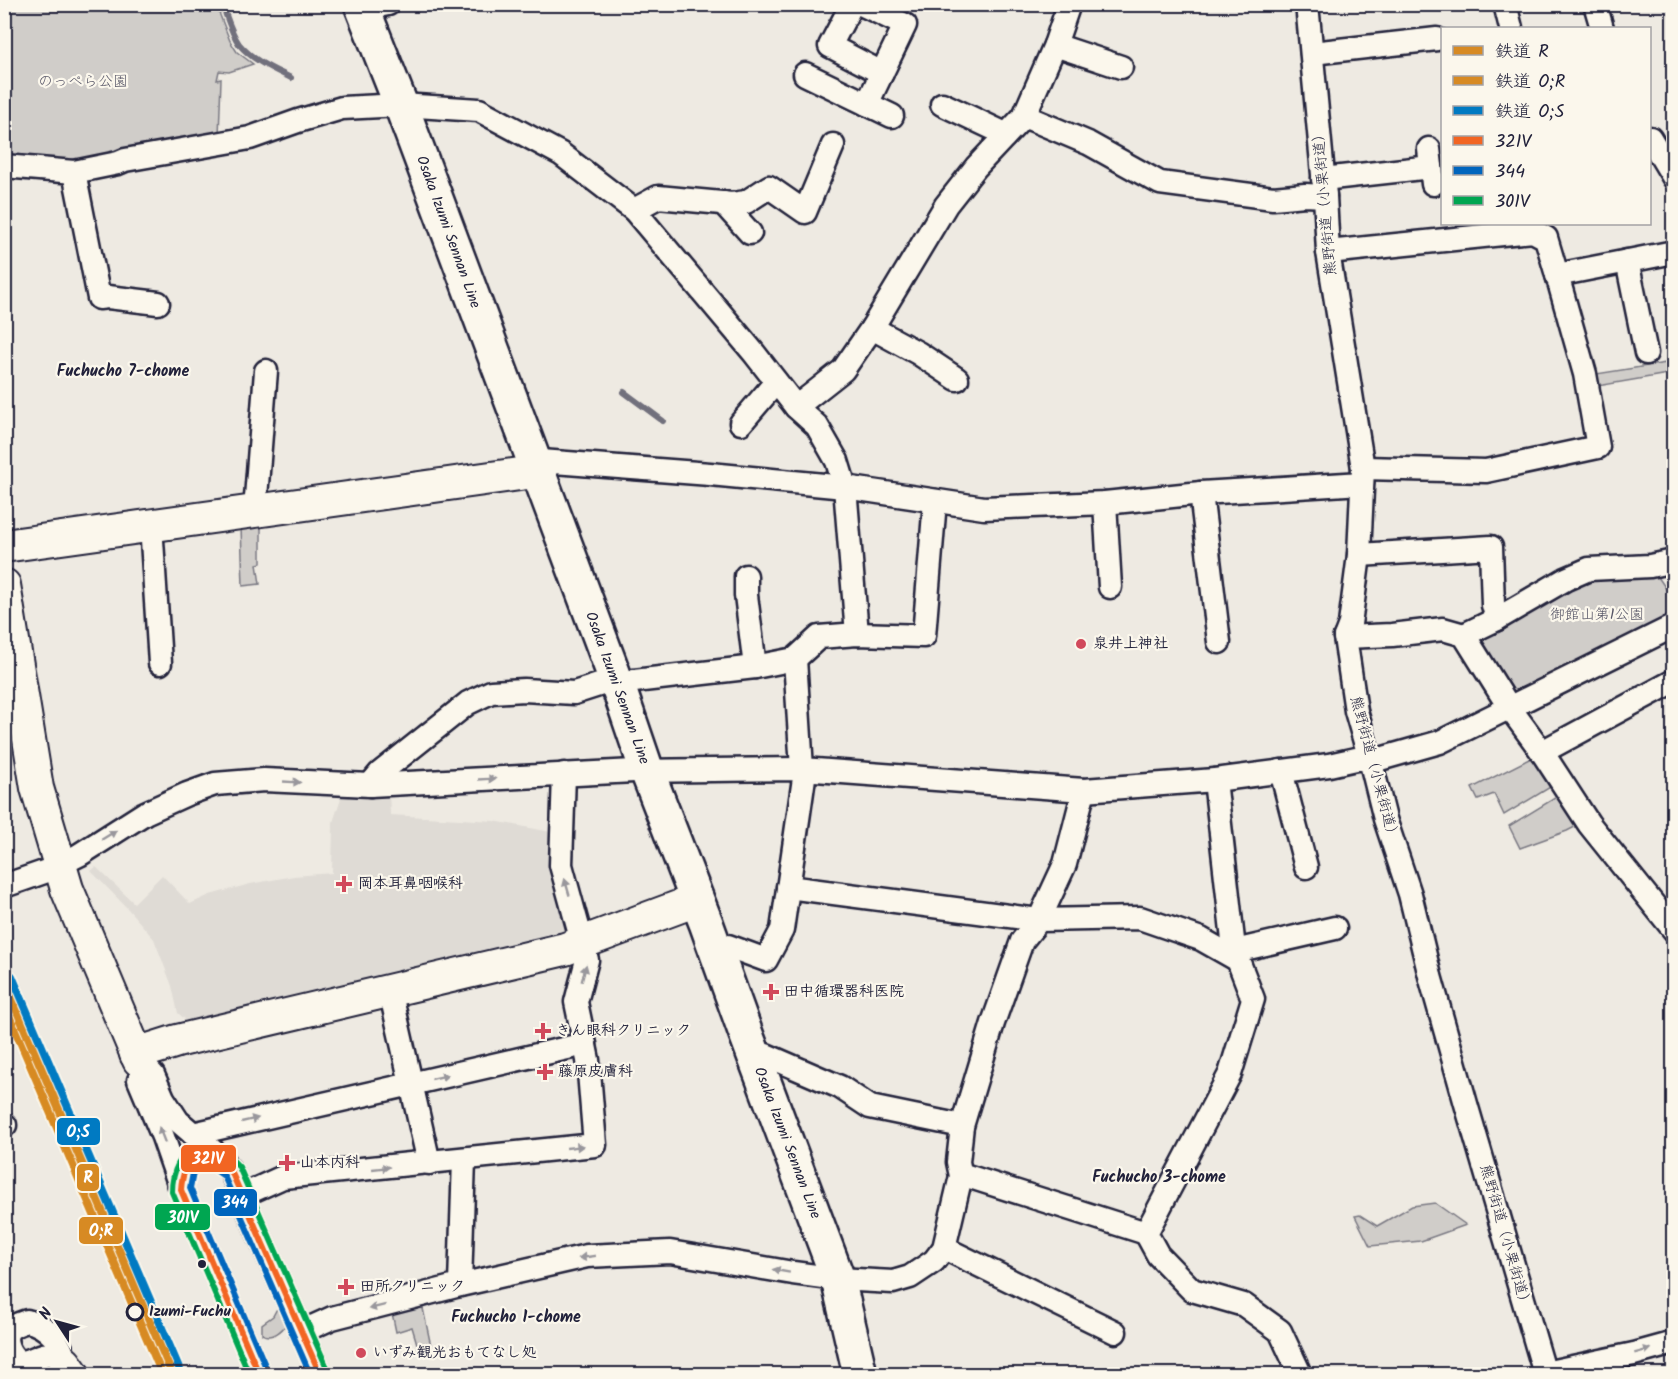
<svg xmlns="http://www.w3.org/2000/svg" width="1678" height="1379" font-family="Kalam,'Klee One',sans-serif">
<style>
.built{fill:#dfdbd5}
.green{fill:#d0cdc9;stroke:#797882;stroke-width:1.5}
.lines{fill:none;stroke-linecap:round;stroke-linejoin:round}
.stream{stroke:#716f7c;stroke-width:6}
.street-casing{stroke:#22223b;stroke-width:27}
.secondary-casing{stroke:#22223b;stroke-width:36}
.primary-casing{stroke:#22223b;stroke-width:38}
.street{stroke:#fbf7ec;stroke-width:22}
.secondary{stroke:#fbf7ec;stroke-width:32}
.primary{stroke:#fbf7ec;stroke-width:33}
.bus-1-casing{stroke:#fbf7ec;stroke-width:10}
.bus-2-casing{stroke:#fbf7ec;stroke-width:10}
.bus-3-casing{stroke:#fbf7ec;stroke-width:10}
.bus-1{stroke:#f26522;stroke-width:6}
.bus-2{stroke:#0065bd;stroke-width:6}
.bus-3{stroke:#00a651;stroke-width:6}
.rail-1-casing{stroke:#fbf7ec;stroke-width:12}
.rail-2-casing{stroke:#fbf7ec;stroke-width:12}
.rail-3-casing{stroke:#fbf7ec;stroke-width:12}
.rail-1{stroke:#d78a23;stroke-width:8}
.rail-2{stroke:#d78a23;stroke-width:8}
.rail-3{stroke:#007ac2;stroke-width:8}
.oneway{fill:#99979c}
.poi-dot{fill:#d1495b;stroke:#fbf7ec;stroke-width:2}
.bus-dot{fill:#22223b;stroke:#fbf7ec;stroke-width:2}
.stop-dot{fill:#fbf7ec;stroke:#22223b;stroke-width:3}
.labels{text-anchor:middle;dominant-baseline:central;stroke-width:4.5;stroke-linejoin:round;paint-order:stroke}
.park-label{font-size:15px;fill:#565566;stroke:#fbf7ec}
.street-label{font-size:15px;fill:#22223b;stroke:#fbf7ec}
.poi-label{font-size:15px;font-weight:bold;fill:#22223b;stroke:#fbf7ec;text-anchor:start}
.stop-label{font-size:15px;font-weight:bold;fill:#22223b;stroke:#fbf7ec;text-anchor:start}
.neighbourhood-label{font-size:16px;font-weight:bold;fill:#22223b;stroke:#fbf7ec}
.line-badge{stroke:#fbf7ec;stroke-width:2}
.badge-label{font-size:16px;text-anchor:middle;font-weight:bold;fill:#fff}
</style>
<rect width="100%" height="100%" fill="#eeeae2"/>
<filter id="ink" filterUnits="userSpaceOnUse"><feTurbulence type="fractalNoise" baseFrequency=".0167" numOctaves="2"/><feDisplacementMap in="SourceGraphic" scale="12" xChannelSelector="R" yChannelSelector="G"/><feConvolveMatrix kernelMatrix="1 2 1 2 8 2 1 2 1" color-interpolation-filters="sRGB"/></filter>
<g filter="url(#ink)">
<!-- built -->
<path class="built" d="M389,790L390,815L494,821L556,833L568,928L566,935L188,1022L178,1013L172,986L154,939L128,909L91,871L96,867L134,903L162,875L190,904L210,895L250,884L294,876L332,873L333,822L342,795Z"/>
<!-- green -->
<g class="green">
<path d="M5,5H216L230,41L237,52L253,64L229,72L219,71L217,80L221,79L219,136L76,162L5,158Z"/>
<path d="M1673,362V373L1598,386L1596,374Z"/>
<path d="M256,523L261,528V563L257,564L260,584L243,586L241,526Z"/>
<path d="M1654,571L1673,599V618L1515,702L1479,637L1588,577Z"/>
<path d="M1539,754L1557,783L1504,815L1494,794L1478,800L1472,788Z"/>
<path d="M1563,793L1583,823L1567,831L1520,848L1509,826Z"/>
<path d="M1435,1203L1466,1225L1421,1241L1370,1246L1355,1216L1360,1215L1377,1226L1412,1206Z"/>
<path d="M421,1299L432,1351L420,1354L412,1327L396,1332L391,1308Z"/>
<path d="M280,1303L288,1322C282,1331 272,1340 262,1334V1324L273,1316Z"/>
</g>
<g class="lines">
<!-- stream -->
<g class="stream">
<path d="M222,4C227,17 231,32 239,44C252,60 273,69 291,78"/>
<path d="M624,392L663,421"/>
</g>
<defs>
<g id="street">
<path d="M852,4L830,46L882,73"/>
<path d="M861,4L905,25L867,104"/>
<path d="M1307,4L1325,196L1328,252L1363,468L1359,555L1350,624L1345,637L1356,711L1370,759L1385,819L1410,894L1430,976L1466,1104L1545,1374"/>
<path d="M1505,4L1511,28"/>
<path d="M1595,4L1602,28"/>
<path d="M363,9L388,4"/>
<path d="M1055,45L1121,67"/>
<path d="M1312,53L1437,39"/>
<path d="M805,74L892,116"/>
<path d="M942,104L999,131L1004,137"/>
<path d="M1024,116L1088,143L1160,183L1273,198L1305,195L1325,196"/>
<path d="M1650,138L1674,178"/>
<path d="M1429,149L1433,184"/>
<path d="M4,166L74,172L118,163L125,160L250,138L298,121L342,108L401,105L479,110L561,154L634,210L754,353L796,407L817,426L837,461L845,487L857,634"/>
<path d="M74,172L99,298L108,297L158,303"/>
<path d="M1323,179L1431,167"/>
<path d="M723,203L750,233"/>
<path d="M634,210L658,197L732,204L746,202L769,187L805,212L833,145"/>
<path d="M1328,252L1533,231L1546,238L1557,275"/>
<path d="M1627,261L1646,353"/>
<path d="M872,328L918,353L957,379"/>
<path d="M796,407L843,370L872,328L946,205L976,167L1024,116L1055,45L1069,4"/>
<path d="M741,423L776,382"/>
<path d="M536,468L541,461L710,474L845,487L984,508L1105,503L1201,493L1362,483"/>
<path d="M1363,468L1486,471L1598,447L1585,374L1557,275L1674,252"/>
<path d="M1201,493L1219,642"/>
<path d="M1105,503L1110,587"/>
<path d="M255,510L266,371"/>
<path d="M151,525L160,663"/>
<path d="M1359,555L1491,547L1493,605L1497,619"/>
<path d="M746,576V595L755,667"/>
<path d="M1464,635L1497,619L1566,579L1589,569L1650,566L1674,561"/>
<path d="M1345,637L1392,635L1443,629L1464,635L1509,707L1542,752L1589,824L1674,930"/>
<path d="M1542,752L1674,681"/>
<path d="M1281,771L1306,867"/>
<path d="M1215,780L1235,958"/>
<path d="M370,785L380,773L468,703L491,692L524,690L574,693L605,683H617L755,667L795,659L819,637L857,634L924,636L935,501"/>
<path d="M4,886L47,871L79,855L145,813L187,794L215,784L264,780L370,785L634,771L802,769L1084,790L1215,780L1329,765L1356,759H1380L1440,742L1674,626"/>
<path d="M788,887L1039,920L1065,864L1084,790"/>
<path d="M717,951L728,946L766,960L782,930L804,778L802,769L795,659"/>
<path d="M1235,951L1335,928"/>
<path d="M390,990L429,1163"/>
<path d="M754,1055H766L840,1087L870,1107L962,1126"/>
<path d="M139,1060L153,1075L163,1098L178,1121L213,1151L231,1171L320,1374"/>
<path d="M139,1080L163,1137L181,1189"/>
<path d="M4,1125H5"/>
<path d="M193,1134L585,1044"/>
<path d="M224,1163C198,1149 180,1159 181,1190L259,1374"/>
<path d="M961,1176H967L1146,1233"/>
<path d="M243,1195L283,1177L595,1145L588,1060L576,1002L587,960L561,865L564,774"/>
<path d="M944,1248L1115,1332"/>
<path d="M460,1285L464,1159"/>
<path d="M27,1321C47,1325 63,1343 65,1363C61,1360 57,1357 53,1355C41,1351 31,1364 20,1361C10,1358 1,1338 10,1329C14,1325 21,1323 27,1321Z"/>
<path d="M301,1332L332,1318L460,1285L587,1256L670,1252L793,1273L838,1279L893,1282L910,1277L934,1261L944,1248L961,1176L958,1162L962,1126L993,1023L1022,941L1039,920L1140,918L1201,939L1238,960L1253,999L1230,1074L1146,1233L1158,1255L1192,1290L1244,1305L1280,1331L1300,1374"/>
<path d="M1540,1374L1634,1354L1674,1343"/>
</g>
<g id="secondary">
<path d="M4,546L520,474L527,473L536,468"/>
<path d="M4,585L37,788L67,889L139,1060"/>
<path d="M136,1054L177,1041L565,949L697,900"/>
<path d="M65,1363L73,1374"/>
</g>
<path id="primary" d="M361,4L401,105L617,683L647,771L706,923L746,1034L838,1279L860,1374"/>
</defs>
<!-- street casing -->
<use href="#street" class="street-casing"/>
<!-- secondary casing -->
<use href="#secondary" class="secondary-casing"/>
<!-- primary casing -->
<use href="#primary" class="primary-casing"/>
<!-- street -->
<use href="#street" class="street"/>
<!-- secondary -->
<use href="#secondary" class="secondary"/>
<!-- primary -->
<use href="#primary" class="primary"/>
<defs>
<path id="bus-1" d="M259,1374L181,1190C183,1154 206,1148 231,1171L320,1374"/>
<path id="bus-2" d="M267,1370L190,1188L193,1173L200,1167H211L224,1176L310,1374"/>
<path id="bus-3" d="M249,1374L172,1192C172,1146 209,1133 239,1167L328,1370"/>
</defs>
<!-- bus-1 casing -->
<use href="#bus-1" class="bus-1-casing"/>
<!-- bus-2 casing -->
<use href="#bus-2" class="bus-2-casing"/>
<!-- bus-3 casing -->
<use href="#bus-3" class="bus-3-casing"/>
<!-- bus-1 -->
<use href="#bus-1" class="bus-1"/>
<!-- bus-2 -->
<use href="#bus-2" class="bus-2"/>
<!-- bus-3 -->
<use href="#bus-3" class="bus-3"/>
<defs>
<path id="rail-1" d="M4,981L172,1374"/>
<path id="rail-2" d="M4,1004L162,1374"/>
<path id="rail-3" d="M12,976L180,1370"/>
</defs>
<!-- rail-1 casing -->
<use href="#rail-1" class="rail-1-casing"/>
<!-- rail-2 casing -->
<use href="#rail-2" class="rail-2-casing"/>
<!-- rail-3 casing -->
<use href="#rail-3" class="rail-3-casing"/>
<!-- rail-1 -->
<use href="#rail-1" class="rail-1"/>
<!-- rail-2 -->
<use href="#rail-2" class="rail-2"/>
<!-- rail-3 -->
<use href="#rail-3" class="rail-3"/>
</g>
<!-- one-way arrows -->
<defs><path id="oneway-solid" d="M-6-.8H1V-3.2L6.5 0L1 3.2V.8H-6Z" transform="scale(1.5)"/></defs>
<g class="oneway">
<use href="#oneway-solid" transform="translate(487 779) rotate(-3)"/>
<use href="#oneway-solid" transform="translate(292 782) rotate(3)"/>
<use href="#oneway-solid" transform="translate(109 835) rotate(-32)"/>
<use href="#oneway-solid" transform="translate(567 887) rotate(-106)"/>
<use href="#oneway-solid" transform="translate(584 973) rotate(-75)"/>
<use href="#oneway-solid" transform="translate(440 1077) rotate(-13)"/>
<use href="#oneway-solid" transform="translate(250 1120) rotate(-13)"/>
<use href="#oneway-solid" transform="translate(162 1135) rotate(-111)"/>
<use href="#oneway-solid" transform="translate(575 1147) rotate(-6)"/>
<use href="#oneway-solid" transform="translate(381 1168) rotate(-6)"/>
<use href="#oneway-solid" transform="translate(587 1257) rotate(172)"/>
<use href="#oneway-solid" transform="translate(781 1271) rotate(-170)"/>
<use href="#oneway-solid" transform="translate(377 1307) rotate(166)"/>
<use href="#oneway-solid" transform="translate(1643 1351) rotate(-15)"/>
</g>
</g>
<!-- markers -->
<g class="poi-dot">
<circle cx="1081" cy="644" r="6"/>
<path d="M341 875h6v6h6v6h-6v6h-6v-6h-6v-6h6z"/>
<path d="M768 983h6v6h6v6h-6v6h-6v-6h-6v-6h6z"/>
<path d="M540 1022h6v6h6v6h-6v6h-6v-6h-6v-6h6z"/>
<path d="M542 1063h6v6h6v6h-6v6h-6v-6h-6v-6h6z"/>
<path d="M284 1154h6v6h6v6h-6v6h-6v-6h-6v-6h6z"/>
<path d="M343 1278h6v6h6v6h-6v6h-6v-6h-6v-6h6z"/>
<circle cx="361" cy="1353" r="6"/>
</g>
<circle class="bus-dot" cx="202" cy="1264" r="5"/>
<circle class="stop-dot" cx="135" cy="1312" r="8"/>
<g class="labels">
<!-- park labels -->
<g class="park-label">
<text x="83" y="82">のっぺら公園</text>
<text x="1597" y="615">御館山第1公園</text>
</g>
<!-- street labels -->
<g class="street-label">
<text transform="translate(1325 201) rotate(-95)">熊野街道（小栗街道）</text>
<text transform="translate(448 232) rotate(70)">Osaka Izumi Sennan Line</text>
<text transform="translate(617 688) rotate(70)">Osaka Izumi Sennan Line</text>
<text transform="translate(1374 769) rotate(75)">熊野街道（小栗街道）</text>
<text transform="translate(787 1143) rotate(69)">Osaka Izumi Sennan Line</text>
<text transform="translate(1505 1237) rotate(74)">熊野街道（小栗街道）</text>
</g>
<!-- poi labels -->
<g class="poi-label">
<text x="1093" y="644">泉井上神社</text>
<text x="358" y="884">岡本耳鼻咽喉科</text>
<text x="784" y="992">田中循環器科医院</text>
<text x="556" y="1031">きん眼科クリニック</text>
<text x="558" y="1072">藤原皮膚科</text>
<text x="300" y="1163">山本内科</text>
<text x="360" y="1287">田所クリニック</text>
<text x="373" y="1353">いずみ観光おもてなし処</text>
</g>
<!-- stop labels -->
<g class="stop-label">
<text x="149" y="1312">Izumi-Fuchu</text>
</g>
<!-- neighbourhood labels -->
<g class="neighbourhood-label">
<text x="123" y="371">Fuchucho 7-chome</text>
<text x="1159" y="1177">Fuchucho 3-chome</text>
<text x="516" y="1317">Fuchucho 1-chome</text>
</g>
</g>
<g class="line-badge">
<rect x="56" y="1117" width="45" height="29" rx="6" fill="#007ac2"/>
<rect x="180" y="1144" width="57" height="29" rx="6" fill="#f26522"/>
<rect x="76" y="1163" width="24" height="29" rx="6" fill="#d78a23"/>
<rect x="213" y="1188" width="45" height="29" rx="6" fill="#0065bd"/>
<rect x="154" y="1203" width="57" height="28" rx="6" fill="#00a651"/>
<rect x="78" y="1216" width="46" height="29" rx="6" fill="#d78a23"/>
</g>
<g class="badge-label">
<text x="78" y="1137">O;S</text>
<text x="208" y="1164">321V</text>
<text x="88" y="1183">R</text>
<text x="235" y="1208">344</text>
<text x="183" y="1223">301V</text>
<text x="101" y="1236">O;R</text>
</g>
<!-- margin -->
<rect width="1678" height="1379" fill="none" stroke="#fbf7ec" stroke-width="24"/>
<rect x="12" y="12" width="1654" height="1355" fill="none" stroke="#22223b" stroke-width="2" filter="url(#ink)"/>
<!-- legend -->
<rect x="1441" y="27" width="210" height="198" fill="#fbf7ec" stroke="#a4a2a5" stroke-width="1.5"/>
<rect x="1453" y="46" width="30" height="9" fill="#d78a23" stroke="#a4a2a5" stroke-width="1.5"/>
<text x="1495" y="57" font-size="18" fill="#22223b">鉄道 R</text>
<rect x="1453" y="76" width="30" height="9" fill="#d78a23" stroke="#a4a2a5" stroke-width="1.5"/>
<text x="1495" y="87" font-size="18" fill="#22223b">鉄道 O;R</text>
<rect x="1453" y="106" width="30" height="9" fill="#007ac2" stroke="#a4a2a5" stroke-width="1.5"/>
<text x="1495" y="117" font-size="18" fill="#22223b">鉄道 O;S</text>
<rect x="1453" y="136" width="30" height="9" fill="#f26522" stroke="#a4a2a5" stroke-width="1.5"/>
<text x="1495" y="147" font-size="18" fill="#22223b">321V</text>
<rect x="1453" y="166" width="30" height="9" fill="#0065bd" stroke="#a4a2a5" stroke-width="1.5"/>
<text x="1495" y="177" font-size="18" fill="#22223b">344</text>
<rect x="1453" y="196" width="30" height="9" fill="#00a651" stroke="#a4a2a5" stroke-width="1.5"/>
<text x="1495" y="207" font-size="18" fill="#22223b">301V</text>
<!-- north arrow -->
<g transform="translate(57 1322) rotate(306)" stroke="#fbf7ec" stroke-width="4.5" paint-order="stroke">
<path d="M0-4.5L10 22L0 15L-10 22Z" fill="#22223b"/>
<text y="-9" font-size="16" font-weight="bold" text-anchor="middle" fill="#22223b">N</text>
</g>
</svg>
